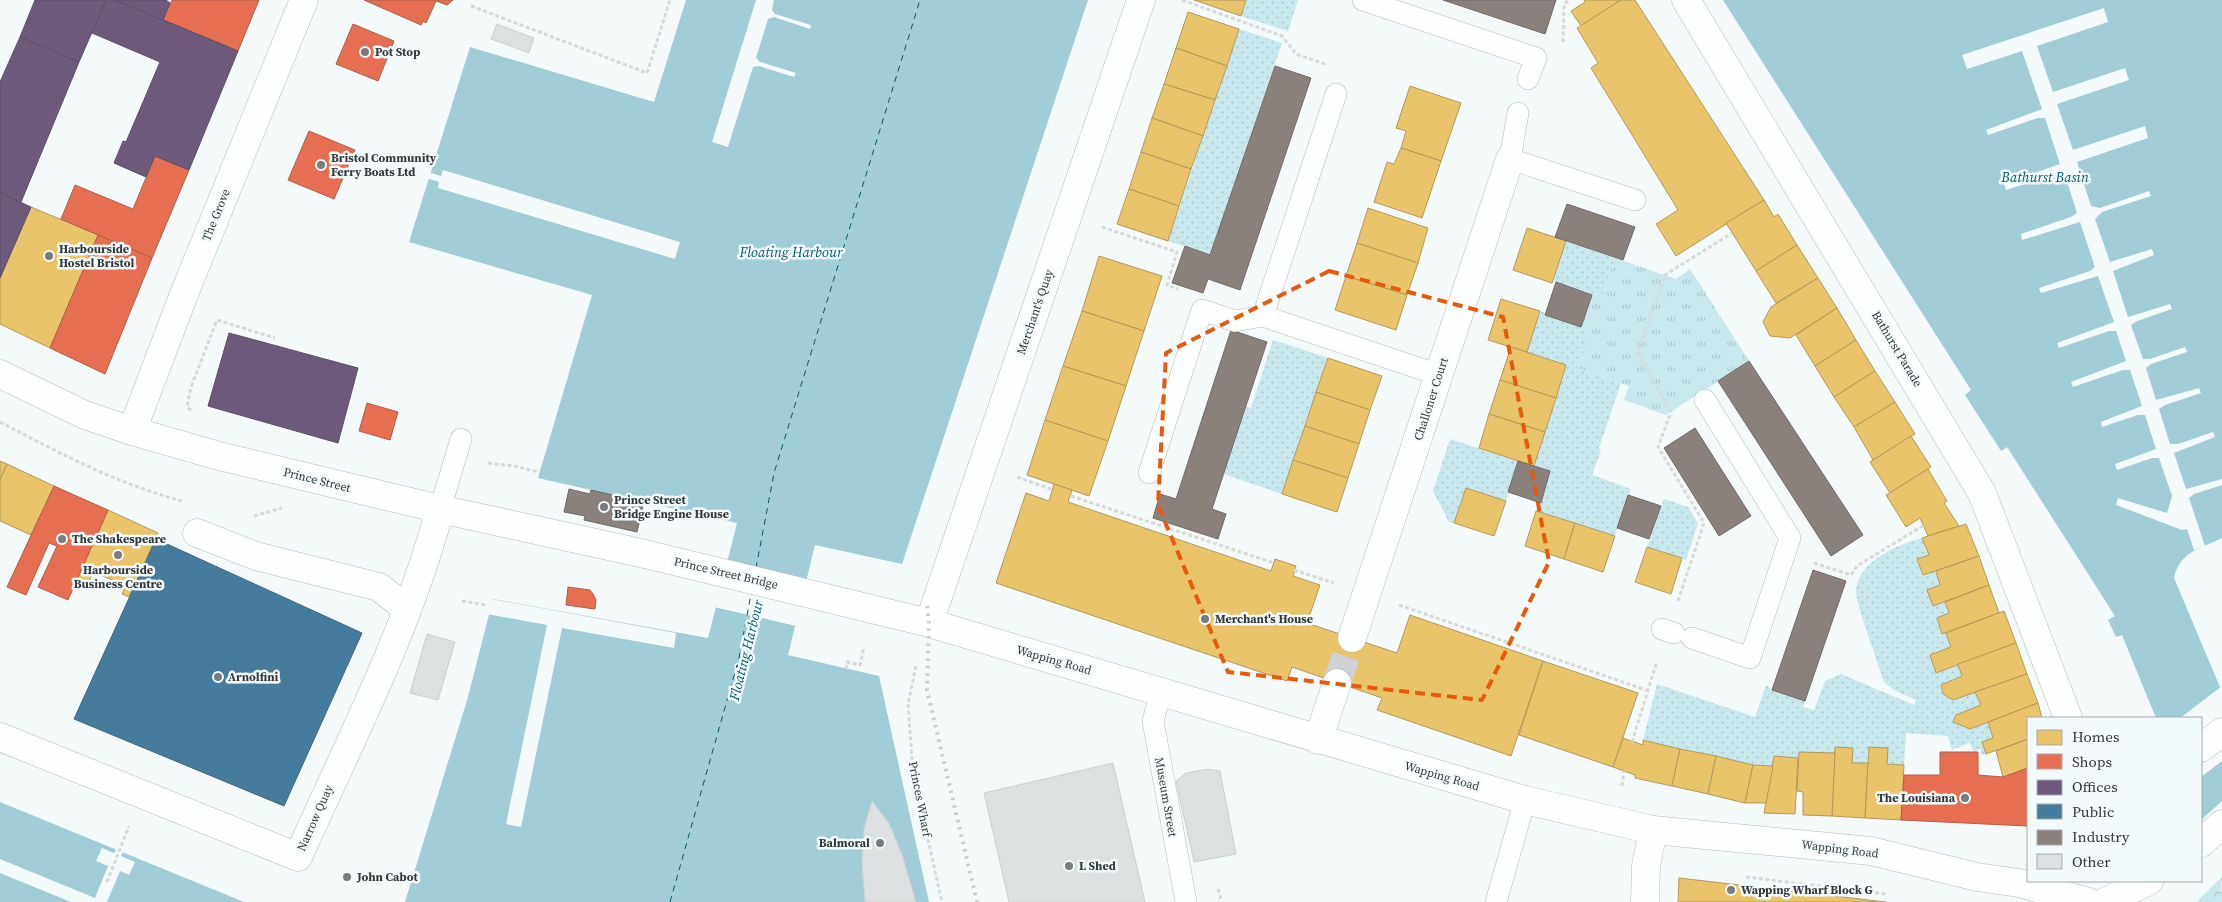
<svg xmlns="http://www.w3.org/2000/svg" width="2222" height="902" font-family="'Source Serif 4',serif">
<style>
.grass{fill:url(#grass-tufts)}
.park{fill:url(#park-crowns)}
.garden{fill:url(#garden-dots)}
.water{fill:#a1cdd6}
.pier{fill:#f4f9f9}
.homes{fill:#e9c46a;stroke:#b39a5b}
.shops{fill:#e76f51;stroke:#b25e4a}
.offices{fill:#6d597a;stroke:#5c4f66}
.public{fill:#457b9d;stroke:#40677f}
.industry{fill:#8a817c;stroke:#706b68}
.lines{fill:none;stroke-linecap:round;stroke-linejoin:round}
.ferry{stroke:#025b69;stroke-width:1;stroke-dasharray:6 5;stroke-linecap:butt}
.building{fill:#dde0e1;stroke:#ccd0d0}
.minor-tunnel{stroke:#ced2d2;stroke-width:28;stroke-dasharray:28 14;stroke-linecap:butt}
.service-casing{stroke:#b8bbbb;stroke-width:22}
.pedestrian-casing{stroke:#b8bbbb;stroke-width:29}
.minor-casing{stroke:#b8bbbb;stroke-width:29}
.tertiary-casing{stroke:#b8bbbb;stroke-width:29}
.path{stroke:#d8dada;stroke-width:3;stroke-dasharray:4 2.5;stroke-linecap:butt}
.service{stroke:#fdfefe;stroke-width:21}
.pedestrian{stroke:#fdfefe;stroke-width:28}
.minor{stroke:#fdfefe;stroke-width:28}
.tertiary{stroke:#fdfefe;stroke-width:28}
.rail{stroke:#cecece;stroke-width:4;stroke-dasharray:2.5 5;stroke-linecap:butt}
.marked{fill:none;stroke:#e8590c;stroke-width:4;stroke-dasharray:10 6;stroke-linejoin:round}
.poi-dot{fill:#787c7c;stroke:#f2fafb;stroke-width:2}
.labels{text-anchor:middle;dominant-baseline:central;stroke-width:5;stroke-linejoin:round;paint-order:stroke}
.poi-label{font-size:12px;font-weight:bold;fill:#353838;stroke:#f2fafb;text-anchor:start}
.street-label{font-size:12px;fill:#353838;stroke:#f2fafb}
.water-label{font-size:14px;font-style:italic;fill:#025b69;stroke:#f2fafb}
</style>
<defs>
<pattern id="grass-tufts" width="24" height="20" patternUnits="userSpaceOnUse" patternTransform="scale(1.25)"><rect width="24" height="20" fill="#c8e8ee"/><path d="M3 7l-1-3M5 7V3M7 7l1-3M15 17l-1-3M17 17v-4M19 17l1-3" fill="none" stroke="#acc8cd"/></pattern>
<pattern id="park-crowns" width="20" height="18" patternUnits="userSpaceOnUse" patternTransform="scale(1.25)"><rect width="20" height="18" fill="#c8e8ee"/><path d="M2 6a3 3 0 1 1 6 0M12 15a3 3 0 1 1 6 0" fill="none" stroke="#acc8cd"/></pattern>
<pattern id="garden-dots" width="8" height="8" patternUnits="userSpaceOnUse" patternTransform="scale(1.25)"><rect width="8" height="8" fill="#c8e8ee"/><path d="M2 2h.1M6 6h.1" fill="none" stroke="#acc8cd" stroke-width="1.8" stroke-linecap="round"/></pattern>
</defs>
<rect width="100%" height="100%" fill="#f4f9f9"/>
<!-- grass -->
<path class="grass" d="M1615,258L1676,279L1690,269L1749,361L1666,415L1624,400L1629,386L1577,368L1589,330L1581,327L1592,295L1601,297Z"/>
<!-- park -->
<path class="park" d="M2221,878L2222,902H2196Z"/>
<!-- garden -->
<g class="garden">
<path d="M1246,0H1298L1288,31L1241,16Z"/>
<path d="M1239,29L1282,43L1210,255L1168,241Z"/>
<path d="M1566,241L1615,258L1601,298L1553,281Z"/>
<path d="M1540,311L1590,330L1577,368L1621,383L1599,448L1601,450L1592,475L1631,489L1615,536L1536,511L1550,472L1534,466L1566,365L1527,352Z"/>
<path d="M1273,340L1328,358L1282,494L1223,474L1246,407L1251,408Z"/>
<path d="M1450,439L1518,461L1506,501L1466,488L1454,523L1449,522L1433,491Z"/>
<path d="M1664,499L1688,507L1698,523L1686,560L1647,547Z"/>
<path d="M1922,538L1929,555L1917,559L1922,575L1936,571L1940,585L1927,590L1933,606L1945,602L1949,613L1937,618L1942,634L1946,633L1951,647L1930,655L1936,673L1958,664L1962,676L1941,685L1943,694L1975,692L1981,705L1953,722L1970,729L1988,722L1993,738L1982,742L1986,754L1982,755L1980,749L1974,752L1970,743L1952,750L1948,736L1906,733L1904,765L1887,764L1888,748L1869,747L1868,763H1852L1835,753L1799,752L1798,758L1775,756L1773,766L1753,765L1643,740L1657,684L1755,717L1766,685L1772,690L1805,701L1803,707L1814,710L1825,681L1841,674L1914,705L1916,700L1894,690L1884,682C1880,668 1854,599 1856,590C1860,560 1897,545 1922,538Z"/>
</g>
<!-- water -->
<g class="water">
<path d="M686,0H1088L902,564L815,545L788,655L879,676L929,902H405L468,697L493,599L708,638L737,523L538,478L592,295L409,242L470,47L654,102Z"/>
<path d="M1723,0H2222V538C2200,549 2180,551 2174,578L2222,692V882L2201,829V718H2156L2122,635L2116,637L2108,620L2115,616L2007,447L2001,451L1965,395L1971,390Z"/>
<path d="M0,802L244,902H0Z"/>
</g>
<!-- pier -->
<g class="pier">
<path d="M756,0H774L772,10L775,14L811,25L810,29L774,17L768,19L756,58L760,62L796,73L794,77L759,66L753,67L728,147L712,142Z"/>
<path d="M2104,8L2108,22L2037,46L2053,92L2125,68L2129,80L2057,104L2073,150L2145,126L2148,138L2077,162L2091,206L2100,208L2149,191L2151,196L2102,212L2095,219L2110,262L2152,249L2154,255L2113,271L2128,317L2170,304L2172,309L2137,321L2131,325L2143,359H2150L2185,347L2187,352L2151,364L2146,368L2156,400L2199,388L2201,393L2165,405L2159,409L2170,444H2178L2213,432L2215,437L2174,453L2186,489L2222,479V485L2194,494L2189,498L2205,546L2194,550L2187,529L2182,530L2116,505L2118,498L2167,513L2172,496L2159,458H2152L2117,470L2115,464L2156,449L2145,415H2138L2102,427L2101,422L2142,406L2130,370H2123L2073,387L2071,382L2126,361L2116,331H2109L2059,348L2057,343L2114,322L2098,276L2041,293L2039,288L2090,271L2095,267L2080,222L2022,240L2021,234L2071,217L2077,213L2064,172L2006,190L2004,184L2060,164L2045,118H2038L1988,135L1986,130L2042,109L2022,51L1967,69L1962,55Z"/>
<path d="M443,170L680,242L675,259L438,188L439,182L426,178L428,172L441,176Z"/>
<path d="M726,560L808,586L796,626L714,607Z"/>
<path d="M491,599L676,633L674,648L562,628L521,827L506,824L547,625L487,614Z"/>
<path d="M2222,686V761L2201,777V718H2180Z"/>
<path d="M2222,801V877L2219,880L2201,835V820Z"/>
<path d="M102,848L114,853L116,849L120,851L123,852L121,856L135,862L129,875L120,871L107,902H71L0,873V859L95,898L108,866L96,861Z"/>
</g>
<!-- homes -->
<g class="homes">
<path d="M1194,0H1246L1241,16Z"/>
<path d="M1584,0H1621L1581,26L1571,11L1585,2Z"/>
<path d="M1621,0H1635L1764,200L1676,256L1656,224L1678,210L1591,68L1598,63L1577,28Z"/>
<path d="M1188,12L1239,29L1227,66L1176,48Z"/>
<path d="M1176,48L1227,66L1215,100L1164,84Z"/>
<path d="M1164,84L1215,100L1203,136L1152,118Z"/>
<path d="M1410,86L1461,103L1441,161L1401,148L1406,131L1396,128Z"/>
<path d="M1152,118L1203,136L1191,169L1141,152Z"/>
<path d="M1401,148L1441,161L1422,218L1374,202L1387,162L1394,164Z"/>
<path d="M1141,152L1191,169L1179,206L1129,189Z"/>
<path d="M1129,189L1179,206L1168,241L1117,224Z"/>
<path d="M1764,200L1774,217L1778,214L1797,245L1756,271L1726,223Z"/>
<path d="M31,207L98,235L50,348L0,324V278Z"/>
<path d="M1368,208L1428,228L1418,263L1357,243Z"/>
<path d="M1527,228L1566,241L1552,283L1513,270Z"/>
<path d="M1357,243L1418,263L1407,295L1346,276Z"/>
<path d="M1797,245L1818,278L1776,303L1756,271Z"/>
<path d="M1099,256L1162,276L1144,331L1082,311Z"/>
<path d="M1346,276L1407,295L1396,330L1335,310Z"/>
<path d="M1818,278L1837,308L1790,338L1770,336L1763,322L1771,307Z"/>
<path d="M1501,299L1540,311L1527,352L1488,340Z"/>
<path d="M1837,308L1856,340L1815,366L1796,335Z"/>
<path d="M1082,311L1144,331L1126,386L1063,366Z"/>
<path d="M1856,340L1875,371L1834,397L1815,366Z"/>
<path d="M1511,347L1566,365L1556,398L1500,380Z"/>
<path d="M1328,358L1382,376L1370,410L1316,392Z"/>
<path d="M1063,366L1126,386L1108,441L1045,420Z"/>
<path d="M1875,371L1895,402L1854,427L1834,397Z"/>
<path d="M1500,380L1556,398L1545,432L1489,414Z"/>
<path d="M1316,392L1370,410L1359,444L1305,426Z"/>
<path d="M1895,402L1915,434L1873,460L1854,427Z"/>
<path d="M1489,414L1545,432L1534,466L1479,448Z"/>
<path d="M1045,420L1108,441L1089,496L1027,475Z"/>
<path d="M1305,426L1359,444L1348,478L1293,460Z"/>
<path d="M1911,436L1931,467L1890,493L1870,462Z"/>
<path d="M1293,460L1348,478L1337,512L1282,494Z"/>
<path d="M0,461L7,464L0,480Z"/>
<path d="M7,464L54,486L31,535L0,521V480Z"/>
<path d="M1928,469L1947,501L1944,503L1959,526L1928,536L1920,518L1906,527L1886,495Z"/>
<path d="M1054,484L1072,490L1068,502L1271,571L1275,559L1296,566L1293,576L1320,585L1307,623L1397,653L1410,615L1543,661L1511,756L1377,710L1382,698L1292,667L1287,681L996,583L1026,493L1049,501Z"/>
<path d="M1466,488L1506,501L1494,536L1454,523Z"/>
<path d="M108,510L158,533L129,597L122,594L126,586L93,572L87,587L76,582Z"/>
<path d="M1536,511L1575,523L1564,559L1525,546Z"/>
<path d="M1575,523L1615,536L1603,572L1564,559Z"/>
<path d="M1966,524L1979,556L1923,575L1917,559L1929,555L1922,538Z"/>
<path d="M1647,547L1682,558L1671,594L1635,582Z"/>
<path d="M1979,556L1989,585L1933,606L1927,590L1940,585L1936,571Z"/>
<path d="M1989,585L1999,613L1942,634L1937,618L1949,613L1945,602Z"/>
<path d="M2004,611L2016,643L1936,673L1930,655L1951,647L1946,633Z"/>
<path d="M2016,643L2027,674L1953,700L1943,694L1941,685L1962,676L1958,664Z"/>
<path d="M1543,661L1638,693L1613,767L1519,735Z"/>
<path d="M2027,674L2038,703L1970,729L1953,722L1956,715L1981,705L1975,692Z"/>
<path d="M2038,703L2042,718H2028V739L1986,754L1982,742L1993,738L1988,722Z"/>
<path d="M1623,738L1643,745V740L1680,749L1672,786L1635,778V775L1613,767Z"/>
<path d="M2028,739V768L2003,777L1996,751Z"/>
<path d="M1835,747L1853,748L1852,763H1868L1865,818L1832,816Z"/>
<path d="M1869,747L1888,748L1887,764L1904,765L1901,820L1865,818Z"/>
<path d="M1680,749L1716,756L1708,794L1672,786Z"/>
<path d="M1799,752L1835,753L1832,816L1803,815V792L1797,791Z"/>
<path d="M1716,756L1753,765L1745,803L1708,794Z"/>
<path d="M1774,756L1798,758L1795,814L1764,813Z"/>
<path d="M1753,765L1773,766L1766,803H1745Z"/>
<path d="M1679,878L1886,902H1678Z"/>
</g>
<!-- shops -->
<g class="shops">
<path d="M172,0H259L238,51L163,20Z"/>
<path d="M364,0H453L447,5L436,1L426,23L423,21L421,25Z"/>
<path d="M353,24L394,41L378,81L336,64Z"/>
<path d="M309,131L355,150L334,199L288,180Z"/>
<path d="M155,156L189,170L152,258L61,219L75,185L133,209Z"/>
<path d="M98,235L152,258L105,374L50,348Z"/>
<path d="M367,403L398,412L390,440L359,431Z"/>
<path d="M54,486L108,510L68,600L38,587L57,546L49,543L26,595L7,587Z"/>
<path d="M568,587L590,590L593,594L596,600L595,609L566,605Z"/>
<path d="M1940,752H1978V775L2003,777L2028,768V826L1901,820L1904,775H1940Z"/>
</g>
<!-- offices -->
<g class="offices">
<path d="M35,0H106L79,62L20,37Z"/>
<path d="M106,0H115L238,51L189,170L155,156L146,177L114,163L123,141L126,142L160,62L92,33Z"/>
<path d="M115,0H166L170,3L163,20Z"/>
<path d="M20,37L79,62L21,202L0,193V82Z"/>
<path d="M0,193L31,207L0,278Z"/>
<path d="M229,333L358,368L338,443L208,406Z"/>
</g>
<!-- public -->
<path class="public" d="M156,539L362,633L284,806L74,719Z"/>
<!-- industry -->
<g class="industry">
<path d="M1443,0H1556L1545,34Z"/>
<path d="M1275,66L1311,78L1240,290L1208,279L1203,293L1172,283L1185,246L1210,255Z"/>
<path d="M1567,204L1635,227L1623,260L1555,237Z"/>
<path d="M1556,282L1592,295L1581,327L1545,315Z"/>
<path d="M1231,330L1267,342L1212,509L1226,514L1218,539L1153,518L1160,494L1176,499Z"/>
<path d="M1749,361L1863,535L1831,556L1718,381Z"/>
<path d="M1695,428L1751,516L1719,536L1664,448Z"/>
<path d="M1518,461L1550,471L1541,503L1508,492Z"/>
<path d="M569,489L590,494L591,490L644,502L637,532L584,520L585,516L564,512Z"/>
<path d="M1628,495L1661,506L1649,539L1617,528Z"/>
<path d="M1813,570L1846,581L1805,701L1772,690Z"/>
</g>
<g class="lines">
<!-- ferry -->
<g class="ferry">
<path d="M756,568L774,473L920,0"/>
<path d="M670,902L739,658L751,594"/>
</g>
</g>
<!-- building -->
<g class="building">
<path d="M497,24L534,38L529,53L491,39Z"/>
<path d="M427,634L455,642L438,700L410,693Z"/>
<path d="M1113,763L1145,902H1009L984,793Z"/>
<path d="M1208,769L1220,771L1236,854L1194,862L1176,781L1186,773Z"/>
<path d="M872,801L889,823L903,857L916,902H865L862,864L864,828Z"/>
</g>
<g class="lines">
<!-- minor-tunnel -->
<path class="minor-tunnel" d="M1337,683L1352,638"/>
<defs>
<g id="service">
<path d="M1363,0L1536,58L1528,79"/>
<path d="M1336,94L1263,316L1439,375"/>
<path d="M1518,113L1510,159L1635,200"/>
<path d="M1149,473L1202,310L1235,321L1263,316"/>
<path d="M440,509L461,439"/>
<path d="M1662,629L1674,633"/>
<path d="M1692,638L1750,658L1790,538L1705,400"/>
<path d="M1161,692L1153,721L1186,902"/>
<path d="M1496,902L1525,800"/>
</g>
<g id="pedestrian">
<path d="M1686,0L1982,493L2068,718"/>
<path d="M197,533L256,556L379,587L407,609"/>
<path d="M929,623L1141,0"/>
<path d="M0,737L298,857C349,743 408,630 440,509"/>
</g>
<g id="minor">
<path d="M1352,638L1510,159"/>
<path d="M1318,740L1337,683"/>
<path d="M1645,902L1646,866L1653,830"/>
</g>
<g id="tertiary">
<path d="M0,374L85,415L132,431L219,456L440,509L645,554L929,623L1525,800L1653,830L1871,851L1977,877L2019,883L2089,902"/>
<path d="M132,431L184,294L304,0"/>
<path d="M2201,748L2222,732"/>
<path d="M2201,843L2222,824"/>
<path d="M2105,902L2149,881"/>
</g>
</defs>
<!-- service casing -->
<use href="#service" class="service-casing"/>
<!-- pedestrian casing -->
<use href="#pedestrian" class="pedestrian-casing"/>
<!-- minor casing -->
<use href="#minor" class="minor-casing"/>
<!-- tertiary casing -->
<use href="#tertiary" class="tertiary-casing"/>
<!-- path -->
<g class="path">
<path d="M1182,0L1282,36L1296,54L1325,64"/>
<path d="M471,6L647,73L670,0"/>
<path d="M1563,42L1564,4L1569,0"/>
<path d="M1102,227L1177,252L1167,285L1178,289"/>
<path d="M191,410L187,407L191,387L217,320L275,338"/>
<path d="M0,422C59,453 118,484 182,501"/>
<path d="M488,463L514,466L539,472"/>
<path d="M1017,477L1053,490"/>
<path d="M1071,496L1274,563"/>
<path d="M254,516L282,508"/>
<path d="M1814,563L1851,575L1857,566L1924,525"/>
<path d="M1294,570L1334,583"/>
<path d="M462,601L486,605"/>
<path d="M1678,601L1704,523L1658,447L1671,412L1638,352L1665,275L1732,233"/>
<path d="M1399,605L1646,690"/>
<path d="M916,666L908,704L913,773L942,902"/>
<path d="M846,669L847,662L860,665L864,647"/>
<path d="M1632,742L1657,661"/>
<path d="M1622,786L1624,771"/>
<path d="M1746,877L1886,894"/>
<path d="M107,882L129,826"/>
<path d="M1218,889L1222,902"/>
</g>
<!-- service -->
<use href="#service" class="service"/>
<!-- pedestrian -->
<use href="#pedestrian" class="pedestrian"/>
<!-- minor -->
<use href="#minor" class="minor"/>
<!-- tertiary -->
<use href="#tertiary" class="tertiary"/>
<!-- rail -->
<path class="rail" d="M927,606L929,623L927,690L977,902"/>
</g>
<!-- marked area -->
<path class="marked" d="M1329,271L1503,317L1549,562L1482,700L1228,672L1158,505L1166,353Z"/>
<!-- markers -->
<g class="poi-dot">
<circle cx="365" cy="52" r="5"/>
<circle cx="321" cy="165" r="5"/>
<circle cx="49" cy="256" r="5"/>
<circle cx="604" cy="507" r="5"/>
<circle cx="62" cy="539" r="5"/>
<circle cx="118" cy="555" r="5"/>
<circle cx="1205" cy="619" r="5"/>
<circle cx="218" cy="677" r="5"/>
<circle cx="1965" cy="798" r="5"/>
<circle cx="880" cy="843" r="5"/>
<circle cx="1069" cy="866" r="5"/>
<circle cx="347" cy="877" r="5"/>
<circle cx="1731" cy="890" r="5"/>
</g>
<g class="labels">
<!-- poi labels -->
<g class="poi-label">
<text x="375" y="52">Pot Stop</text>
<text x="331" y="158">Bristol Community<tspan x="331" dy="14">Ferry Boats Ltd</tspan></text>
<text x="59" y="249">Harbourside<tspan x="59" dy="14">Hostel Bristol</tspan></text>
<text x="614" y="500">Prince Street<tspan x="614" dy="14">Bridge Engine House</tspan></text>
<text x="72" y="539">The Shakespeare</text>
<text x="118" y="570" text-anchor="middle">Harbourside<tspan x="118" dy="14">Business Centre</tspan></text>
<text x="1215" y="619">Merchant's House</text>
<text x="228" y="677">Arnolfini</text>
<text x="1955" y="798" text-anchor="end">The Louisiana</text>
<text x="870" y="843" text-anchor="end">Balmoral</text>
<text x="1079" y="866">L Shed</text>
<text x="357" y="877">John Cabot</text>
<text x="1741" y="890">Wapping Wharf Block G</text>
</g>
<!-- street labels -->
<g class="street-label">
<text transform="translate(216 215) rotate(-68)">The Grove</text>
<text transform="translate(1035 312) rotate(-71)">Merchant's Quay</text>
<text transform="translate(1897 349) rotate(59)">Bathurst Parade</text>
<text transform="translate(1431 399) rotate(-72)">Challoner Court</text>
<text transform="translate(317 480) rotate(14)">Prince Street</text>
<text transform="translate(726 573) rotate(13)">Prince Street Bridge</text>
<text transform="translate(1054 660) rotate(16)">Wapping Road</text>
<text transform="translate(1442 776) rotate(16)">Wapping Road</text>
<text transform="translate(1166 797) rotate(80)">Museum Street</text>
<text transform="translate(920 799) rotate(79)">Princes Wharf</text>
<text transform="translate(315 818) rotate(-66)">Narrow Quay</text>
<text transform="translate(1840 849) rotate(7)">Wapping Road</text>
</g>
<!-- water labels -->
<g class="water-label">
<text x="2045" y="177">Bathurst Basin</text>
<text x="791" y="252">Floating Harbour</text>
<text transform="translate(746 650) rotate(-76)">Floating Harbour</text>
</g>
</g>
<!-- legend -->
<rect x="2027" y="717" width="175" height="165" fill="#f2fafb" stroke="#a6acad"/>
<rect x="2037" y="730" width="25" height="15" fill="#e9c46a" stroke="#a6acad"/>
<text x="2072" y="742" font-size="15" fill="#353838">Homes</text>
<rect x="2037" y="754" width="25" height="15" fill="#e76f51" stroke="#a6acad"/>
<text x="2072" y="767" font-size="15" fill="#353838">Shops</text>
<rect x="2037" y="780" width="25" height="15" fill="#6d597a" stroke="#a6acad"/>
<text x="2072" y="792" font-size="15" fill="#353838">Offices</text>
<rect x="2037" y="804" width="25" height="15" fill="#457b9d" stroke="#a6acad"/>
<text x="2072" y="817" font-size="15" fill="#353838">Public</text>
<rect x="2037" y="830" width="25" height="15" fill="#8a817c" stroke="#a6acad"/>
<text x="2072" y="842" font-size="15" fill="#353838">Industry</text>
<rect x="2037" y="854" width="25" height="15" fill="#dde0e1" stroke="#a6acad"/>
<text x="2072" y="867" font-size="15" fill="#353838">Other</text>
</svg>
